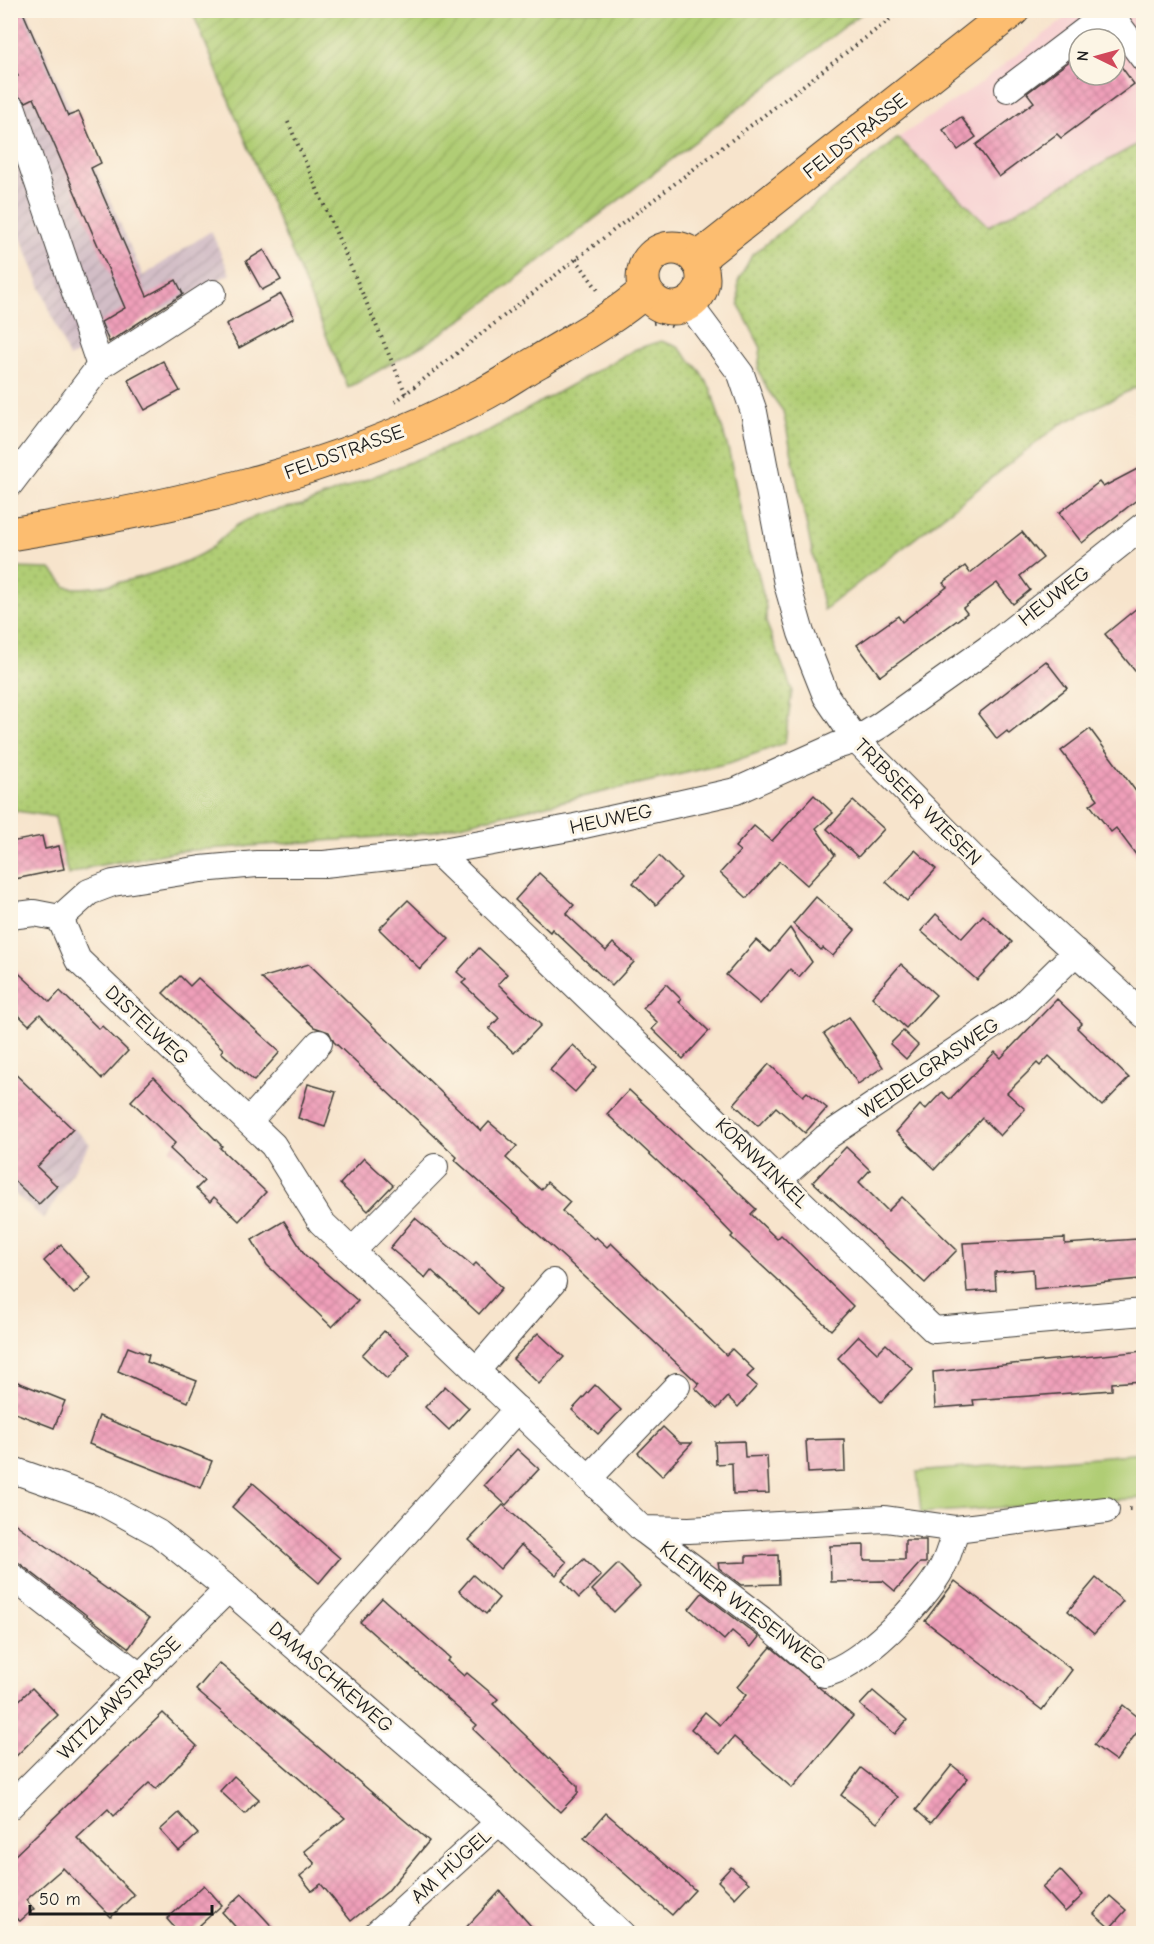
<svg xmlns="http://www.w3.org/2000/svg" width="1154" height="1944" font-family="'Comic Neue',sans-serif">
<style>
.built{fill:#f7cfd1;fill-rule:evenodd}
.industrial{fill:url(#industrial-furrows)}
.grass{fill:url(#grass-dots);stroke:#667448;stroke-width:1.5}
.park{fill:#b0cd74;stroke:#667448;stroke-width:1.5}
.garden{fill:url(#garden-furrows);stroke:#667448;stroke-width:1.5}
.building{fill:url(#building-cross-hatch)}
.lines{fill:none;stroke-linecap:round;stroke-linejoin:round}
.minor-casing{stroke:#3d3a36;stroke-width:28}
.major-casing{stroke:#3d3a36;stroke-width:35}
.path{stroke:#3d3a36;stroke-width:4;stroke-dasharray:1.5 4.5;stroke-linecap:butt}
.minor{stroke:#fff;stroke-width:26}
.major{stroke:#fcbd6f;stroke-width:33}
.labels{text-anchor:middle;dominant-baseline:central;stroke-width:6;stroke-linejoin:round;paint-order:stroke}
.street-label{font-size:20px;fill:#1c1c1c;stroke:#fcf5e5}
</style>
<defs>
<pattern id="industrial-furrows" width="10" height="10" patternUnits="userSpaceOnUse" patternTransform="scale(1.5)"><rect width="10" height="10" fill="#d2bdc6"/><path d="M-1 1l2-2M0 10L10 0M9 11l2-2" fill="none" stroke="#b4a2aa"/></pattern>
<pattern id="grass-dots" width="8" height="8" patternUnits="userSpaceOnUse" patternTransform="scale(1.5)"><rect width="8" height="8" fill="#b0cd74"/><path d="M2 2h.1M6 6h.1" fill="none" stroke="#97af64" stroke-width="1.8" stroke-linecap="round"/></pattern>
<pattern id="garden-furrows" width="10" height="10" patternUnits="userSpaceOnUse" patternTransform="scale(1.5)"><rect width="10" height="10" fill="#b0cd74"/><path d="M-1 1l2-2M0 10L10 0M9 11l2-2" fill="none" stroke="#97af64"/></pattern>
<pattern id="building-cross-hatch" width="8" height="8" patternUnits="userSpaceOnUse" patternTransform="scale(1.5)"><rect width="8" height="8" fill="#ef9fb9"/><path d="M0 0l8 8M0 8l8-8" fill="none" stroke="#cc889e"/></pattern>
</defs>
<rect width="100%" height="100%" fill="#fcf5e5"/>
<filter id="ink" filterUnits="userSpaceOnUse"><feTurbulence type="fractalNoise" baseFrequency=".0167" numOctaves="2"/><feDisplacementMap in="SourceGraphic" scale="12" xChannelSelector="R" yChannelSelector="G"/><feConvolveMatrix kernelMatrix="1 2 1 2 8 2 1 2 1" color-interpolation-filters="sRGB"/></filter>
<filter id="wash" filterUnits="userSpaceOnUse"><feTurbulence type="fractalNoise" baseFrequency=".008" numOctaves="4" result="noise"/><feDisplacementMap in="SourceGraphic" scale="24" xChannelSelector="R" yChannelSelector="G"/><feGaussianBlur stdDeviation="1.35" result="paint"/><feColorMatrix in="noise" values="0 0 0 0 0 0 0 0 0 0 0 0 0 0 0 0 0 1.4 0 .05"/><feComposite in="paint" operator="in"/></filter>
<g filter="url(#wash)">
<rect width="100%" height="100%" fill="#f7e4cc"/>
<!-- built -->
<path class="built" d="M1075,11H1143V141L989,226L898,138L976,86ZM1079,39H1115V75H1079Z"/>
<!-- industrial -->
<g class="industrial">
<path d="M11,11H27L143,276L211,231L230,274L69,358L11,213Z"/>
<path d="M10,1067L90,1144L44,1219L11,1191Z"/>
</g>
<!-- grass -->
<g class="grass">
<path d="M898,138L989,226L1143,141V384L1059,425L824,610L783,411L767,389L758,369L761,348L739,305L738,282L752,255Z"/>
<path d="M661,341L678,347L700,371L711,389L729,452L749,553L758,572L766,607V622L792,690L785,743L729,763L421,834L179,851L91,867L68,875L55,817L11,810V568L51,569L66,587C98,593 180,568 208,550C218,543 226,533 236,526C256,513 279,509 302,505L488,431L636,349Z"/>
</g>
<!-- park -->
<path class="park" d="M1143,1453V1498L921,1513L917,1472Z"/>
<!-- garden -->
<path class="garden" d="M192,11H865L469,315L425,344L348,388Z"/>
<g id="blocks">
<!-- building -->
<g class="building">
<path d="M10,10H22L68,116L79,112L101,163L91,168L147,296L176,280L183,294L109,342L101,322L125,308L34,98L26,102L16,94L10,95V79L18,76L10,59Z"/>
<path d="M1079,54V75H1115V58L1134,84L1061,138L1057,134L999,177L976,145L1034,102L1027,93Z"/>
<path d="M961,117L976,137L958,150L943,130Z"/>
<path d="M264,250L281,280L262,290L246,261Z"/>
<path d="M281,294L294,318L239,348L226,324Z"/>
<path d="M163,361L180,391L145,410L128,380Z"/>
<path d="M1143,466V495L1082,543L1059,513L1099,482L1103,487Z"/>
<path d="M1022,532L1043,558L1020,576L1030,590L1013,604L997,583L963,608L967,613L880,676L857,645L898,616L902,622L947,587L943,583L965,566L970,573Z"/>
<path d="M1143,603V681L1105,634Z"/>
<path d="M1046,661L1067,688L1009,734L1007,731L997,739L978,714Z"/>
<path d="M1090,729L1143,801V864L1116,828L1111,832L1090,805L1098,799L1061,751Z"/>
<path d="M814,795L833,813L816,828L835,855L807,885L780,861L747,898L720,873L740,851L735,847L754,826L772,841Z"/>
<path d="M853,801L884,829L858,857L827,829Z"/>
<path d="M42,836L45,849L59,846L64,869L10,880V842Z"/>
<path d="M915,850L936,869L907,901L886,882Z"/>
<path d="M659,856L681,878L656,905L633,883Z"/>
<path d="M539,873L574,905L566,914L606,951L613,943L634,962L612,986L552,929L550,932L515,900Z"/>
<path d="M816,897L855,930L833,956L823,948L821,950L793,924Z"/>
<path d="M408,900L449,939L420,969L379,929Z"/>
<path d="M936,914L962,938L983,915L1012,942L977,980L921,931Z"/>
<path d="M790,928L812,962L799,977L790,969L760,1004L726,975L756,940L770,952Z"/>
<path d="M479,948L507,974L498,984L541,1025L514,1053L489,1029L499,1018L462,983L466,980L457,972Z"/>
<path d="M309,964L481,1131L489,1122L517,1146L506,1158L541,1190L547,1182L570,1202L562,1211L594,1239L596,1237L607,1247L611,1243L726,1355L732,1349L754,1370L747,1377L757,1386L738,1407L728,1397L717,1409L695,1388L699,1384L569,1262L455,1160L457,1157L334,1042L329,1032L314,1027L261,978Z"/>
<path d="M901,964L936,995L906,1028L872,997Z"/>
<path d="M10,965L50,1002L60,991L99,1029L102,1026L128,1051L102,1079L40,1014L29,1025L10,1007Z"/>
<path d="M180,976L190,986L198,978L280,1052L254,1081L221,1052L223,1049L163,993Z"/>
<path d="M666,984L681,999L679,1002L709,1031L683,1059L652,1029L658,1023L643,1008Z"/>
<path d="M1057,999L1082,1023L1077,1028L1129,1078L1102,1106L1049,1056L1040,1066L1037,1063L1007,1093L1025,1109L1000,1136L982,1118L935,1169L896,1132L920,1105L925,1110L942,1092L950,1099L995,1052L1001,1058Z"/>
<path d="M849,1017L883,1067L858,1084L824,1034Z"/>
<path d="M903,1031L918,1045L906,1059L890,1044Z"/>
<path d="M573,1045L597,1067L575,1092L550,1070Z"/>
<path d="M769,1064L803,1096L807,1092L827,1108L805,1133L776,1107L758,1126L734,1104Z"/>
<path d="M10,1069L73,1129L37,1167L57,1186L39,1204L10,1177Z"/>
<path d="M154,1077L222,1146L220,1148L266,1192L239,1221L214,1197L210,1202L196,1189L204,1181L170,1149L175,1143L131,1101Z"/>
<path d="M308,1084L336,1092L325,1127L298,1118Z"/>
<path d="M629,1090L756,1209L751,1214L777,1239L781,1235L853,1306L831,1330L731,1237L733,1235L703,1204L607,1114Z"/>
<path d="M846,1147L870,1170L859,1182L888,1211L902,1197L957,1250L925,1283L813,1182Z"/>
<path d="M364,1158L393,1185L368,1211L340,1184Z"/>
<path d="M415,1218L473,1266L476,1263L502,1288L479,1314L431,1270L425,1278L390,1248Z"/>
<path d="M284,1221L305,1255L358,1301L332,1327L267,1265L252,1240Z"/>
<path d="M1065,1238V1244L1137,1239L1140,1279L1034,1289L1033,1269L995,1272L996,1290L967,1292L963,1243Z"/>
<path d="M61,1245L91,1278L74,1294L44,1261Z"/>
<path d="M384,1331L410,1354L387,1379L362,1355Z"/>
<path d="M538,1333L564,1357L539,1384L513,1359Z"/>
<path d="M859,1336L877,1353L886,1344L913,1369L881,1402L838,1358Z"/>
<path d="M128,1347L149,1355L147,1362L197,1381L188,1402L118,1371Z"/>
<path d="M1143,1351V1381L1112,1383V1390L973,1400L974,1405L935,1408L933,1372Z"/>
<path d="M10,1379L65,1401L54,1428L10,1411Z"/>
<path d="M595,1385L621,1410L598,1434L572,1410Z"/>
<path d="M445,1386L469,1408L449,1430L425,1407Z"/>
<path d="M99,1416L212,1461L201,1488L89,1444Z"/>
<path d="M663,1427L680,1443H692L662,1476L638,1453Z"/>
<path d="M844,1439L845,1471L808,1473L806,1440Z"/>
<path d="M744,1441L745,1457L767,1456L769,1493L733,1494L732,1463L716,1464L715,1442Z"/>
<path d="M517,1449L539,1469L506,1505L484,1485Z"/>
<path d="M253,1483L340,1558L319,1583L232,1507Z"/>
<path d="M503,1505L567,1562L556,1575L521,1545L500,1569L469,1540Z"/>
<path d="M10,1520L149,1619L129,1648L19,1563L10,1560Z"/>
<path d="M905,1540H926V1563H920L895,1591L883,1581L831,1582L830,1546L864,1545V1560H905Z"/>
<path d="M778,1555L779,1584L741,1585L719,1568L718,1563L746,1562V1556Z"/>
<path d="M584,1559L601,1576L579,1598L562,1580Z"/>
<path d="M618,1564L640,1586L614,1612L592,1590Z"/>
<path d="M473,1575L499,1598L486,1614L459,1591Z"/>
<path d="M1096,1578L1123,1601L1094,1634L1068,1611Z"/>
<path d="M955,1581L1072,1670L1042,1710L925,1621Z"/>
<path d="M702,1593L759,1637L751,1647L732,1631L724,1640L689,1609Z"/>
<path d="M382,1598L450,1658L447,1661L464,1676L467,1673L498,1699L493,1704L578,1786V1793L560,1812L473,1729L477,1725L360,1622Z"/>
<path d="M771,1647L853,1716L792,1788L734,1737L720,1754L691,1729L705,1712L720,1725L746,1695L737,1687Z"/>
<path d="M219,1663L429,1841L387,1892L351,1921L321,1884L312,1891L300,1876L315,1864L304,1851L345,1818L196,1690Z"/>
<path d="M32,1688L58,1715L10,1762V1709Z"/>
<path d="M873,1691L907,1720L895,1734L860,1705Z"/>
<path d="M1123,1705L1143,1721V1724L1116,1761L1094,1745Z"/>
<path d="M163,1713L197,1746L156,1789L149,1783L114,1816L108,1809L77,1838L134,1895L111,1917L63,1868L26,1900L34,1909L20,1921L10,1914V1860Z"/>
<path d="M952,1765L968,1778L931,1823L916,1810Z"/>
<path d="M861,1768L898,1797L877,1823L841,1795Z"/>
<path d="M234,1776L259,1799L245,1814L220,1791Z"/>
<path d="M179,1813L198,1834L179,1851L160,1830Z"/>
<path d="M606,1813L695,1890L672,1915L584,1838Z"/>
<path d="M731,1867L749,1883L735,1898L718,1881Z"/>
<path d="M1060,1870L1083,1895L1065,1912L1042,1887Z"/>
<path d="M204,1885L222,1905L190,1934H180L167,1919Z"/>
<path d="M500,1891L538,1934H460Z"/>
<path d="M242,1894L279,1934H242L222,1912Z"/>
<path d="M1110,1896L1126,1910L1110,1928L1094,1914Z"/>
</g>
</g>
</g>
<g filter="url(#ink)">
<use href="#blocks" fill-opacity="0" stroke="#3d3a36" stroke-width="1.5"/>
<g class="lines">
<defs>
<g id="minor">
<path d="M1107,10L1144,59"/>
<path d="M1008,89L1112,10"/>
<path d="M13,109L100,366"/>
<path d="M689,304L741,374L754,412L787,584L801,633L826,696L856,740L975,860L1144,1015"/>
<path d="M10,484L100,366L213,293"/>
<path d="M437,852L934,1330L1144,1312"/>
<path d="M10,916L34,913L60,918L89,892L113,883L201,869L257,864H324L437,852L575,827L736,791L836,746L856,740L879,726L993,645L1144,525"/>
<path d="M60,918L78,960L273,1145L321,1222L642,1529L689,1530L885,1519L956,1529L1106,1510"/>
<path d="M249,1121L319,1043"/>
<path d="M779,1180L825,1138L1019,1008L1076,952"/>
<path d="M353,1250L435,1167"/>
<path d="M477,1370L553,1282"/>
<path d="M10,1469L98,1500L158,1533L228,1589L499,1822L622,1934"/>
<path d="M589,1478L677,1386"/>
<path d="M642,1529L761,1619L824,1674C860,1667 925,1601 942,1568C948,1557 952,1542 956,1529"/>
<path d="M10,1575L141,1677"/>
<path d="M300,1651L517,1409"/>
<path d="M10,1806L228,1589"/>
<path d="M376,1934L499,1822"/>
</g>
<g id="major">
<circle cx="673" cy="278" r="30"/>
<path d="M698,262L708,251L1013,10"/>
<path d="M10,534C171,508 334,472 480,396C500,386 519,372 539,361C575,339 613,319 645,291"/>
</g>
</defs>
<!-- minor casing -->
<use href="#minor" class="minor-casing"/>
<!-- major casing -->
<use href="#major" class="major-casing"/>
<!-- path -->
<g class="path">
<path d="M288,122L406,394"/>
<path d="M576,259L600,293"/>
<path d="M653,323L660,322L674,327"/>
<path d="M395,402L576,259L902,10"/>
<path d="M1129,1509H1144"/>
<path d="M1076,1930L1080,1934"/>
</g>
<!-- minor -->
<use href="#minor" class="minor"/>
<!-- major -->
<use href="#major" class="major"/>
</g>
</g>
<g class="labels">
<!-- street labels -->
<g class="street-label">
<text transform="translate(855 136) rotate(-38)">FELDSTRASSE</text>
<text transform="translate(344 452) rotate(-20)">FELDSTRASSE</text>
<text transform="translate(1054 596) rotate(-38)">HEUWEG</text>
<text transform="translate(918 802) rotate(45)">TRIBSEER WIESEN</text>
<text transform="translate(611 819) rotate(-12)">HEUWEG</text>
<text transform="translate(147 1025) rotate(43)">DISTELWEG</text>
<text transform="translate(929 1068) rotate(-34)">WEIDELGRASWEG</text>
<text transform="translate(762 1163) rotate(44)">KORNWINKEL</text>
<text transform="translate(743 1606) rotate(37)">KLEINER WIESENWEG</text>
<text transform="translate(331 1677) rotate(41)">DAMASCHKEWEG</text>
<text transform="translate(119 1698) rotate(-45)">WITZLAWSTRASSE</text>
<text transform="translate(451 1866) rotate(-42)">AM HÜGEL</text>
</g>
</g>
<!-- margin -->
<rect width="1154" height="1944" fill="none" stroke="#fcf5e5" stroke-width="36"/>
<!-- north arrow -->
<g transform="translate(1097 57) rotate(275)"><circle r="28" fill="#fcf5e5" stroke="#a29e95" stroke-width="1.5"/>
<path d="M0-4.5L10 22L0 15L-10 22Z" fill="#d1495b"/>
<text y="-9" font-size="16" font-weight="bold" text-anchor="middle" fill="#1c1c1c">N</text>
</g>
<!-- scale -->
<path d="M30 1905v9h182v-9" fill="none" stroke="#1c1c1c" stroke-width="3"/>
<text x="39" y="1905" font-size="18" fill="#1c1c1c" stroke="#fcf5e5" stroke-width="4.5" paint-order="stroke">50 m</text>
</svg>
